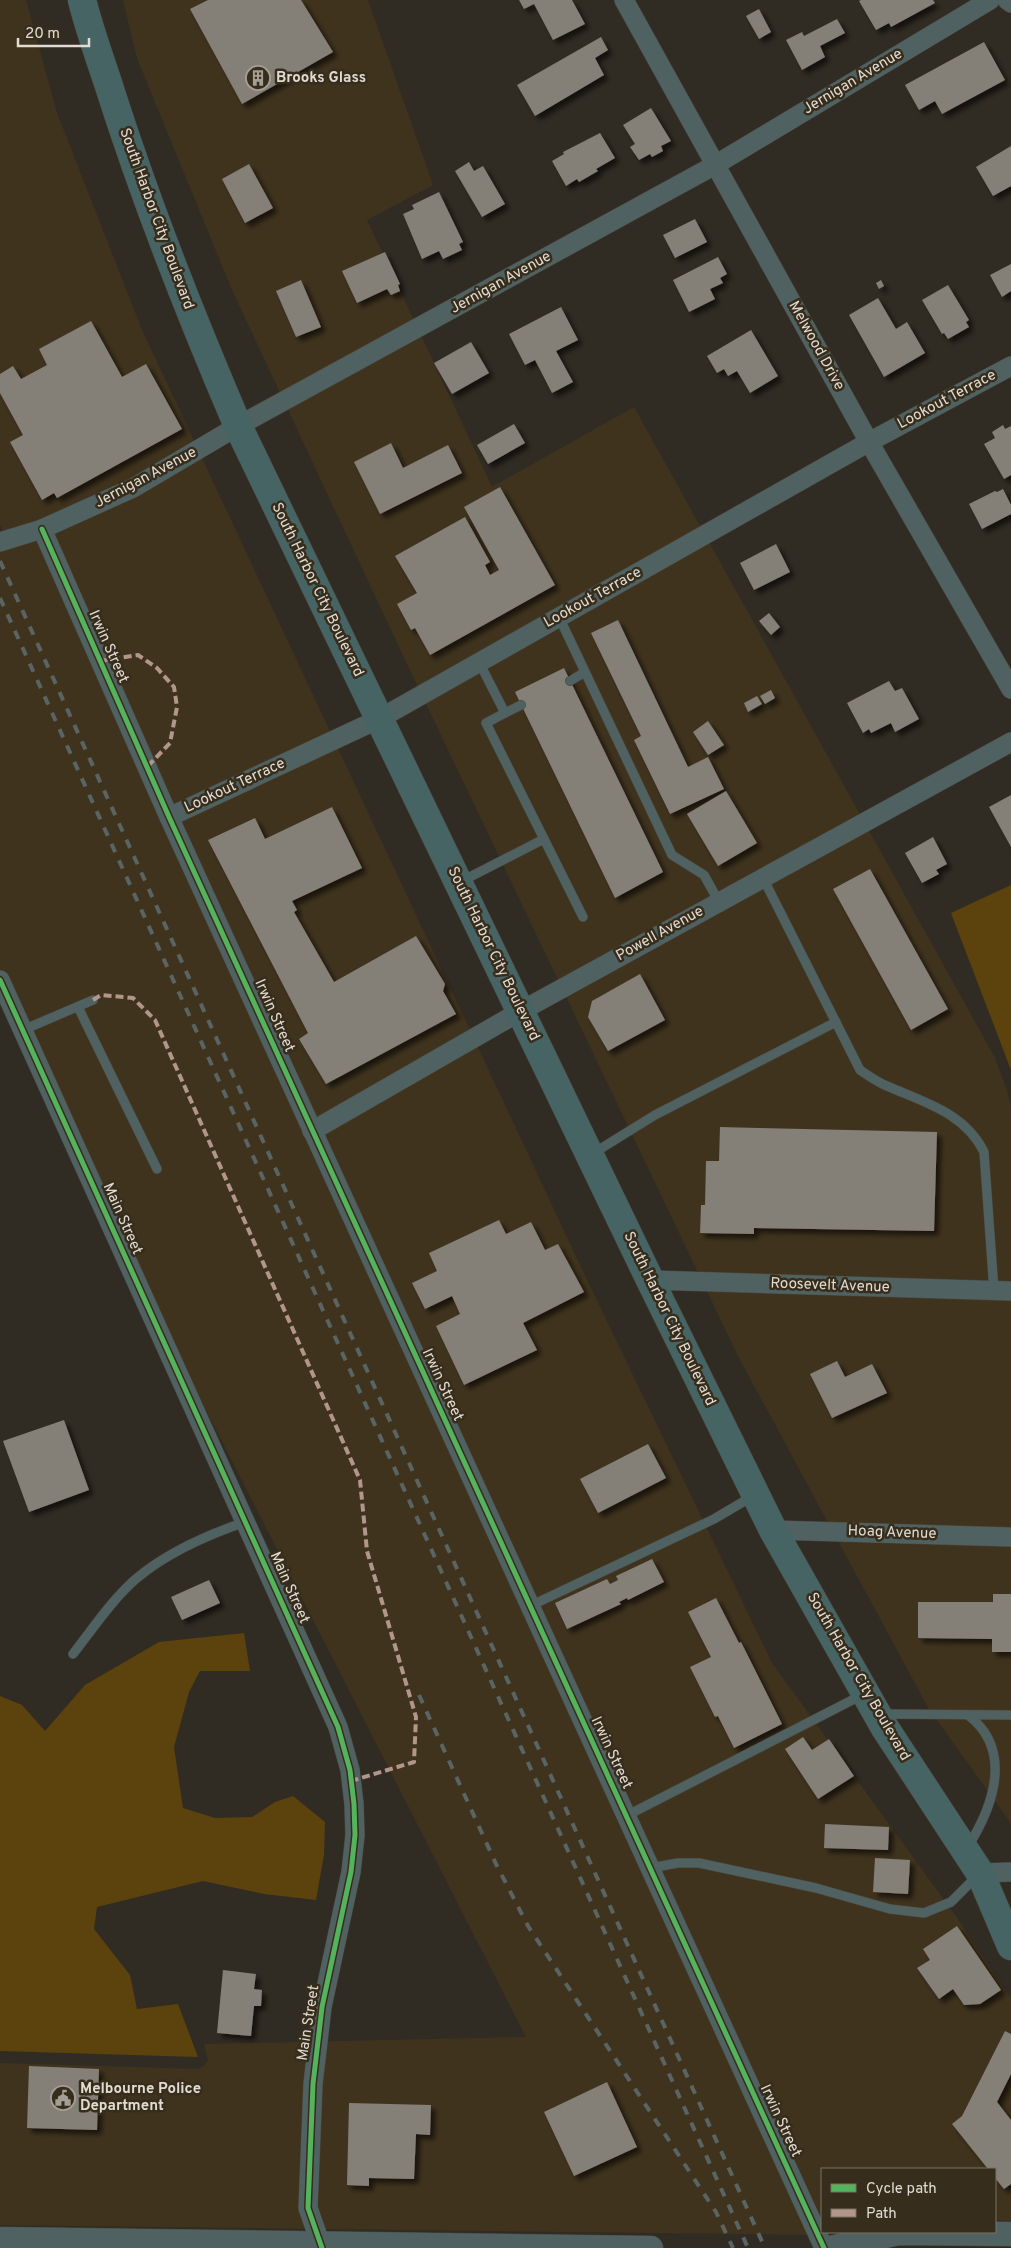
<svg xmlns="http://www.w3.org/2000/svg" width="1011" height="2248" font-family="Overpass,sans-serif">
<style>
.built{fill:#40331e}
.green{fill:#5c420d}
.building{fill:#847f77;filter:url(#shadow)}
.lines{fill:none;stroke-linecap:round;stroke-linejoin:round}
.service-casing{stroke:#4c4740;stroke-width:10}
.minor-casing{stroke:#4c4740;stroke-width:20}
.tertiary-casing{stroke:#4c4740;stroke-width:25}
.primary-casing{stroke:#4c4740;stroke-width:29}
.service{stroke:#4f6261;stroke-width:9}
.minor{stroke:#4f6261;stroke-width:19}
.tertiary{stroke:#4f6261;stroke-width:24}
.primary{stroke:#476464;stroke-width:28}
.rail{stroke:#596463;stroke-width:4;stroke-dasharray:9 9;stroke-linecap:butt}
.quiet{stroke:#b2968c;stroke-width:4;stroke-dasharray:8 4;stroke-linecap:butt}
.cycleway-casing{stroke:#372d1d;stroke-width:8}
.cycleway{stroke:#56b35d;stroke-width:5}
.labels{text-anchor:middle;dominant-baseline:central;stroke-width:5;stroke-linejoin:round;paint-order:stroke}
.poi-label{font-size:15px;font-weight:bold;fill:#e2dbd1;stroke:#372d1d;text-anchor:start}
.street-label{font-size:15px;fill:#e2dbd1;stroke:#372d1d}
</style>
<defs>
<filter id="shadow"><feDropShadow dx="4.5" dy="4.5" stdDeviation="2.5" flood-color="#0009"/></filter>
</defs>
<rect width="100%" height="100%" fill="#312c23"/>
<!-- built -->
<g class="built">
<path d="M0,0H26L57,113L142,330L587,1280L772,1663L955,1915L1011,1998V2221L995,2220V2169H822V2232H839L824,2235L0,2225V2063L198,2069L204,2066L208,2060L204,2044L526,2037L11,1028L0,996V533L3,531L0,525Z"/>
<path d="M123,0H368L433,185L367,220L492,487L634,407L994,1056L1007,1090L1011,1108V1823L929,1709L738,1356L407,664L232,290L137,58Z"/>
</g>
<!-- green -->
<g class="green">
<path d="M1011,885V1070L951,913Z"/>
<path d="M244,1633L250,1671H200L189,1692L174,1747L183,1808L215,1818L252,1817L275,1802L293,1796L325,1822L324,1855L316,1900L264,1894L203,1881L97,1907L94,1929L130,1975L137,2009L178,2004L198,2057L0,2051V1696L22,1705L45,1731L85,1685L159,1642Z"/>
</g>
<!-- building -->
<g class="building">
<path d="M208,0H301L333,52L242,104L190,9Z"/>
<path d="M519,0H572L585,24L553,40L534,4L524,9Z"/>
<path d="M861,0H933L935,3L891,27L889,23L876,30L859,1Z"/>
<path d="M759,9L771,32L759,39L746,16Z"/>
<path d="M837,19L845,33L820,46L825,57L802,70L786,40L802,32L804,36Z"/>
<path d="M601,37L608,50L595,58L604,75L535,116L517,85Z"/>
<path d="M984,42L1005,80L942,114L935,101L919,110L905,85Z"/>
<path d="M651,108L671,141L661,146L663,151L652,157L650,154L639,160L630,147L635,144L623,125Z"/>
<path d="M600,133L615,158L596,169L598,171L579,182L577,179L566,186L552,161L564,154L563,152Z"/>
<path d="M1011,146V186L993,196L976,167Z"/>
<path d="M469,162L474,171L483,166L505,204L482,217L455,171Z"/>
<path d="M249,164L273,208L245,223L222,179Z"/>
<path d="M439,192L463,242L459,244L462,250L443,259L439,251L422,259L403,214L414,209L412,205Z"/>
<path d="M695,219L707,242L675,258L663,235Z"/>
<path d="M385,252L400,284L398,285L400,291L391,295L387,289L357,303L342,271Z"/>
<path d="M718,257L727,274L720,278L723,283L710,289L715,299L689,312L673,280Z"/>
<path d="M1011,264V291L1002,297L990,275Z"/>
<path d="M301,280L321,327L296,337L276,291Z"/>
<path d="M881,280L884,286L879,289L876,283Z"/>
<path d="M948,285L969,320L966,322L969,327L948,339L944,333L942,334L922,300Z"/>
<path d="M878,298L896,329L907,322L925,353L884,377L849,315Z"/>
<path d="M561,307L578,340L556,351L573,382L552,393L535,360L525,365L509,334Z"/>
<path d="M91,321L122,377L146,364L182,429L57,498L54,493L42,500L10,442L23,435L0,393V374L13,366L21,379L47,365L39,349Z"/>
<path d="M751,330L778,376L750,393L737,371L728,376L724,369L717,373L707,356Z"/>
<path d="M471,342L489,373L452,394L434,363Z"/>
<path d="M514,424L525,443L488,464L477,445Z"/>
<path d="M1003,425L1005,429L1011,426V475L1004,479L984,444L995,438L992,432Z"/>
<path d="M391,443L403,468L448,445L462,473L380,514L354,462Z"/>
<path d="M500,487L555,585L430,655L415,628L411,630L397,604L417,593L395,556L465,517L490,562L485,565L490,575L499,570L464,507Z"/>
<path d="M1003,489L1011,505V514L982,529L969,504L995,491L997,492Z"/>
<path d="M776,544L790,572L754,590L740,563Z"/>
<path d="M769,613L780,627L771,635L759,621Z"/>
<path d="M618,620L688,767L708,757L724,789L670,814L634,740L641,736L591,633Z"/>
<path d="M564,668L663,872L615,898L515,692Z"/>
<path d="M889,681L895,691L902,688L919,719L895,732L891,723L871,733L869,729L863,733L847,703Z"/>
<path d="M771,690L775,698L765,704L760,696Z"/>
<path d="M757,696L762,704L748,712L744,703Z"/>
<path d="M708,721L724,745L708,755L693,732Z"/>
<path d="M726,791L757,843L718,866L687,814Z"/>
<path d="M1011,795V847L989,807Z"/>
<path d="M332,807L362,868L292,901L297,910L294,912L334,982L416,936L445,984L443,991L456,1014L326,1084L299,1039L308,1033L208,840L255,818L265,839Z"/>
<path d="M933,837L947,864L936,870L939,874L922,883L905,853Z"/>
<path d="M870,869L948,1009L911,1030L833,889Z"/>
<path d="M640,974L665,1020L608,1051L588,1017L592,1001Z"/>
<path d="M720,1127L937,1132L934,1231L754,1228V1234L700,1233L701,1205H705L706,1161H719Z"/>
<path d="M499,1220L506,1234L531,1222L545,1250L558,1244L584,1292L523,1323L537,1350L464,1385L436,1326L460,1314L452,1296L425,1309L412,1283L437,1271L429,1253Z"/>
<path d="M837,1361L845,1377L872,1364L887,1393L832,1418L810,1374Z"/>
<path d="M64,1420L89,1490L29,1512L3,1441Z"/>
<path d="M648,1444L666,1478L598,1513L580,1479Z"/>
<path d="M652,1559L664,1582L628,1600L627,1598L619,1602L621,1604L567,1629L555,1603L607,1579L610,1584L618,1580L616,1576Z"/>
<path d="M209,1580L220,1603L182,1620L171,1597Z"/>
<path d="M993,1594H1011V1652H992V1639L918,1638V1602H993Z"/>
<path d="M716,1598L739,1643L741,1642L782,1724L734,1748L718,1716L715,1717L690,1667L711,1657L688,1612Z"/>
<path d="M803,1737L812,1750L829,1739L854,1776L818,1799L785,1749Z"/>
<path d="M825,1824L889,1827L888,1850L824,1848Z"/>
<path d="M875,1858L910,1860L908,1894L873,1892Z"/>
<path d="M957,1926L1001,1990L980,2004L964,2005L953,1989L939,1999L917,1968L930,1960L923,1949Z"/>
<path d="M223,1970L256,1974L254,1989L262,1990L261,2006H254L251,2036L217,2033Z"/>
<path d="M1005,2031L1011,2034V2074L997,2102L1011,2120V2184L1004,2189L995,2178V2169H988L952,2124L962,2116Z"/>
<path d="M29,2066L99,2069L97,2130L27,2128Z"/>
<path d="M607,2082L637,2147L574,2176L544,2112Z"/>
<path d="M349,2103L431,2105L430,2135L416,2134L414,2179L369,2178V2186L347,2185Z"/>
</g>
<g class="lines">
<defs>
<g id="service">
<path d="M559,617L672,855L704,875L719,902"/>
<path d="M479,662L505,713L486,723L583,917"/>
<path d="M570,681L585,672"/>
<path d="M505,713L521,705"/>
<path d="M763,878L860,1070C869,1076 877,1082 887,1086C924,1102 965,1113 984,1152L994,1291"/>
<path d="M462,881L544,839"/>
<path d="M78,1007L157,1169"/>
<path d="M23,1030L93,1000"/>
<path d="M592,1154L655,1115L836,1022"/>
<path d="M530,1606L714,1519L753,1496"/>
<path d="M73,1654C92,1630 113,1598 137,1578C168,1552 207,1535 245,1522"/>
<path d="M883,1714L1011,1715"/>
<path d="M626,1816L864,1694"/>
<path d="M967,1848C997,1801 1011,1748 968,1715"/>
<path d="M650,1868L678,1863H699L816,1888L890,1909L924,1913L951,1902L978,1875"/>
</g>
<g id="minor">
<path d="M624,0L869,442L1011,689"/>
<path d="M1007,0L1011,3"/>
<path d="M42,529L169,817L824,2248"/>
<path d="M0,542L42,529L133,488L238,426L715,165L990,0"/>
<path d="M169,817L379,719L869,442L1011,366"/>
<path d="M0,980L338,1727L350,1770L354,1804L355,1835L351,1872L322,2007L313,2084L308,2208L322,2248"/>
<path d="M312,1131L521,1011L1011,742"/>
<path d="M650,1280L1011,1291"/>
<path d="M773,1530L1011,1537"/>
<path d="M980,1873L1011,1872"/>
</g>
<g id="tertiary">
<path d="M0,2239L651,2248"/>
<path d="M830,2248L899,2233L1011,2234"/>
</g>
<path id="primary" d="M82,0C89,28 99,56 108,83C145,200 190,314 238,426L650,1280L773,1530L885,1728L980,1873L1011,1946"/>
</defs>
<!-- service casing -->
<use href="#service" class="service-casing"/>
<!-- minor casing -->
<use href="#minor" class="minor-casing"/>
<!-- tertiary casing -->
<use href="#tertiary" class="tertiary-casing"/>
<!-- primary casing -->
<use href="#primary" class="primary-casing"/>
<!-- service -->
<use href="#service" class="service"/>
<!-- minor -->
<use href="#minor" class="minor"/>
<!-- tertiary -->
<use href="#tertiary" class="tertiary"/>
<!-- primary -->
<use href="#primary" class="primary"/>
<!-- rail -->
<g class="rail">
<path d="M0,561L765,2248"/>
<path d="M0,598L748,2248"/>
<path d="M419,1695L496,1864L528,1926L716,2212L733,2248"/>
</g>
<!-- quiet -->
<g class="quiet">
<path d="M100,661L138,655L157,668L174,687L177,707L170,743L147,767"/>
<path d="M93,1000L101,995L133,998L155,1020L360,1480L367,1551L416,1717L414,1762L351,1781"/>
</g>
<defs>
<g id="cycleway">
<path d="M42,529L169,817L824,2248"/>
<path d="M0,980L338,1727L350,1770L354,1804L355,1835L351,1872L322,2007L313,2084L308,2208L322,2248"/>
</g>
</defs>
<!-- cycleway casing -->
<use href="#cycleway" class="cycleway-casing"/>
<!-- cycleway -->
<use href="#cycleway" class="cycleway"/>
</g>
<!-- icons -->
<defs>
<symbol id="building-ring" viewBox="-11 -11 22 22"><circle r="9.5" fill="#372d1d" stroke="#a49e94" stroke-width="1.5"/><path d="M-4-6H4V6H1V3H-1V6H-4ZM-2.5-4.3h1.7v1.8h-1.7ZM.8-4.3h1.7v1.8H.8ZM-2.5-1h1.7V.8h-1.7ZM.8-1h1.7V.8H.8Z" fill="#a49e94"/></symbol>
<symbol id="civic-ring" viewBox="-11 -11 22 22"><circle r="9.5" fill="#372d1d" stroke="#a49e94" stroke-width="1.5"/><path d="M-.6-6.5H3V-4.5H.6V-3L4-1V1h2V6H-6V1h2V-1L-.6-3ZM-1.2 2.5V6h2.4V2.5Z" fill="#a49e94"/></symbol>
</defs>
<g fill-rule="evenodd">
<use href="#building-ring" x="244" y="64" width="28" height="28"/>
<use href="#civic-ring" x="49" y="2084" width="28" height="28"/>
</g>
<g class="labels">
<!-- poi labels -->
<g class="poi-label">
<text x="276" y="78">Brooks Glass</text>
<text x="80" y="2089">Melbourne Police<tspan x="80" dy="17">Department</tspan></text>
</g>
<!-- street labels -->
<g class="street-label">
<text transform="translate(853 82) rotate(-31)">Jernigan Avenue</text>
<text transform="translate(156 219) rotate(70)">South Harbor City Boulevard</text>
<text transform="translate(501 283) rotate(-29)">Jernigan Avenue</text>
<text transform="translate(816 346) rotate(61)">Melwood Drive</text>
<text transform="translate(947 400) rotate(-28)">Lookout Terrace</text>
<text transform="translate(146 478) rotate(-28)">Jernigan Avenue</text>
<text transform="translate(317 590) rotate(64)">South Harbor City Boulevard</text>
<text transform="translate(593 598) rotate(-29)">Lookout Terrace</text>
<text transform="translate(108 647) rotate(66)">Irwin Street</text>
<text transform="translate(235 786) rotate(-25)">Lookout Terrace</text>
<text transform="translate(660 934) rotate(-29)">Powell Avenue</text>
<text transform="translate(493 954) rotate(64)">South Harbor City Boulevard</text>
<text transform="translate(274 1016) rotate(66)">Irwin Street</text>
<text transform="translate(122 1219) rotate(66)">Main Street</text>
<text transform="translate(830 1286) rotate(2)">Roosevelt Avenue</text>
<text transform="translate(669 1319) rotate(64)">South Harbor City Boulevard</text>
<text transform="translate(442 1385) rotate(65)">Irwin Street</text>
<text transform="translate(892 1533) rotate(2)">Hoag Avenue</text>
<text transform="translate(289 1588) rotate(66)">Main Street</text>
<text transform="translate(858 1677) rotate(60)">South Harbor City Boulevard</text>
<text transform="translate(611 1753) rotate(65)">Irwin Street</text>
<text transform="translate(309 2023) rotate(-81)">Main Street</text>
<text transform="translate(780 2121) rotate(65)">Irwin Street</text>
</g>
</g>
<!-- legend -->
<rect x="821" y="2168" width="175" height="65" fill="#372d1d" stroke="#7b7365"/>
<rect x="831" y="2184" width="25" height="8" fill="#56b35d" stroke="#7b7365"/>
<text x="866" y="2193" font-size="15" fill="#e2dbd1">Cycle path</text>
<rect x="831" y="2209" width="25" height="8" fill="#b2968c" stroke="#7b7365"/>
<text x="866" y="2218" font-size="15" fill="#e2dbd1">Path</text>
<!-- scale -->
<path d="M18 38v8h71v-8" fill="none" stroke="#e2dbd1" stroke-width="2.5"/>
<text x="25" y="38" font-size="15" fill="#e2dbd1" stroke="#372d1d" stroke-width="4" paint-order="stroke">20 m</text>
</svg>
